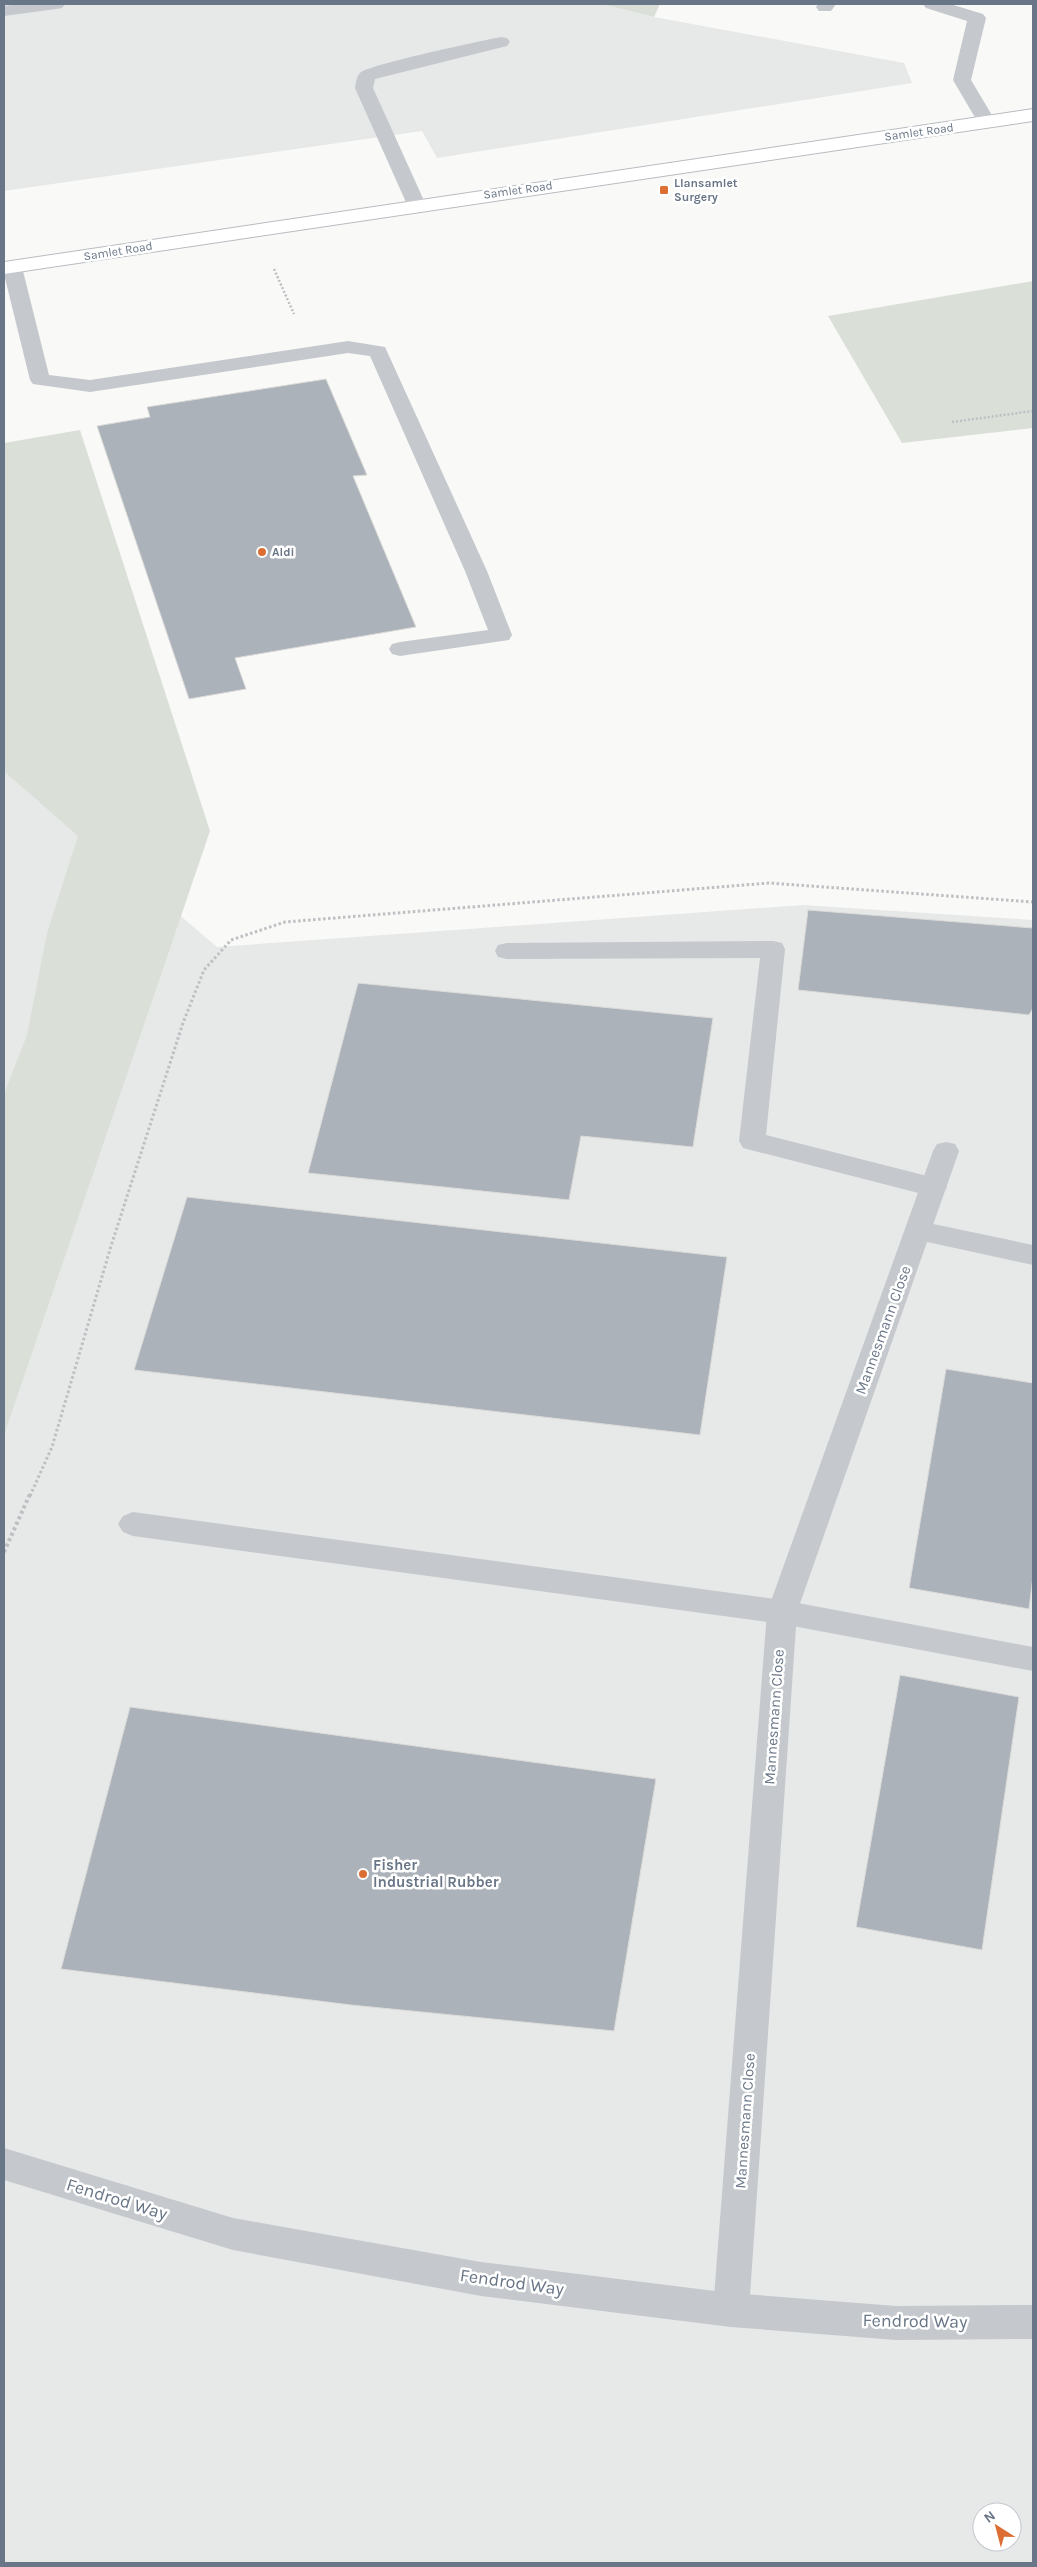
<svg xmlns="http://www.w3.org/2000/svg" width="1037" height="2567" font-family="Karla,sans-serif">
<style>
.built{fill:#e7e8e8;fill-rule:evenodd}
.green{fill:#dae0d8}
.building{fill:#acb2b9;stroke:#dbdbd9}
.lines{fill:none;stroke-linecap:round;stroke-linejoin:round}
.primary-casing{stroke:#b8bcc0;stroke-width:2}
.path-far2{stroke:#bdbfc2;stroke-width:2.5;stroke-dasharray:2 2;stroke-linecap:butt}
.path-far1{stroke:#bdbfc2;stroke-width:3;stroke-dasharray:2.5 2.5;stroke-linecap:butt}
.path{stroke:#bdbfc2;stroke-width:4;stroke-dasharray:3 3;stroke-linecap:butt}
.service{fill:#c5c8cc;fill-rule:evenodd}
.minor{fill:#c5c8cc;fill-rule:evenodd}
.tertiary{fill:#c5c8cc;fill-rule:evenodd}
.primary{fill:#fff;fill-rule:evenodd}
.poi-dot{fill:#dc6e33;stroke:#fff;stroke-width:2}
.labels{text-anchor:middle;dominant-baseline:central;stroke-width:5;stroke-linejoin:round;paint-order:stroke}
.far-street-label{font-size:12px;fill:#697687;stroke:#fff}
.far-poi-label{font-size:12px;font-weight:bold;fill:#697687;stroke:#fff;text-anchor:start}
.street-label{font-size:15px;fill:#697687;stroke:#fff}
.poi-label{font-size:15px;font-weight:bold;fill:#697687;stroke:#fff;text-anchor:start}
.near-street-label{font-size:18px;fill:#697687;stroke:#fff}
</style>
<rect width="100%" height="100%" fill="#f9f9f7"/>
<!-- built -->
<g class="built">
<path d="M4,4H601L654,17L904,63L912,83L437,158L422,131L4,191Z"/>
<path d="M4,765L217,947L803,905L1033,920V2563H4ZM982,2512H1012V2542H982Z"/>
</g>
<!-- green -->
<g class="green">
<path d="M601,4H660L654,17Z"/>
<path d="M1033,281V428L902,443L828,316Z"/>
<path d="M80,430L210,831L4,1435V1094L27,1035L47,933L78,836L4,771V443Z"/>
</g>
<!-- building -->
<g class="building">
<path d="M326,379L367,475L353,476L416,627L235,658L246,689L189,699L97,426L150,417L147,407Z"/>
<path d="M808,910L1033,928V1008L1029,1015L798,990Z"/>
<path d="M358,983L713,1018L693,1147L581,1136L569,1200L308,1173Z"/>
<path d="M187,1197L727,1257L700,1435L134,1370Z"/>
<path d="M946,1369L1033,1383V1576L1029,1609L909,1588Z"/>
<path d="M900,1675L1019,1697L982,1950L856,1927Z"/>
<path d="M130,1707L656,1779L614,2031L351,2005L61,1969Z"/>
</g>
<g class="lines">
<defs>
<path id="primary" d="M1033,109V121L4,274V262Z"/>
</defs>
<!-- primary casing -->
<use href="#primary" class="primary-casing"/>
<!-- path-far2 -->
<g class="path-far2">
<path d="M274,269L294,314"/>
<path d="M952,422L1033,411"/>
</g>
<!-- path-far1 -->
<path class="path-far1" d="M30,1496L52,1447L111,1246L183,1023L204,970L231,940L285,922L769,883L1033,902"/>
<!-- path -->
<path class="path" d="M4,1552L30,1494"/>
<!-- service -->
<g class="service">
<path d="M18,4H65L62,8L56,9L4,16V6Z"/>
<path d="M501,37L507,38L510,42L507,46L375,79L373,88L426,205L423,209H409L355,88C356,84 356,77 360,73C367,65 481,41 501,37Z"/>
<path d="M12,261L19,263L22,267L49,375L90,380L348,341L385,347L487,571L512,635L509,640L400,656L392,654L389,649L392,644L400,642L488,630L465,571L370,356L348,353L90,392L33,384L30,380L4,274V265Z"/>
<path d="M773,941L782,943L785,949L766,1135L943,1180L947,1187L943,1194L934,1197L743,1148L739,1141L760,958L507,959L498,957L495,951L498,945L507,943Z"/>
<path d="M919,1221L1033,1245V1265L909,1238L905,1231L909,1224Z"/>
<path d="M133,1512L782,1600L1033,1647V1671L782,1624L133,1536L123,1532L118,1524L123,1516Z"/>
</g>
<!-- minor -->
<g class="minor">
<path d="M818,4H836L831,11H819L816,7Z"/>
<path d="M923,4H950L983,14L986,18L971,80L996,122L994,126H980L953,80L967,21L926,8Z"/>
<path d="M946,1142L955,1144L959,1151L797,1612L749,2310L743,2322L731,2327L719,2322L713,2310L767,1612L933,1151L937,1144Z"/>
</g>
<!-- tertiary -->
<path class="tertiary" d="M4,2148L233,2218L481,2262L731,2293L896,2306L1033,2305V2339L896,2340L731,2327L481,2296L233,2250L4,2180Z"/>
<!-- primary -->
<use href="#primary" class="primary"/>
</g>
<!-- markers -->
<g class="poi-dot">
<rect x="659" y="185" width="10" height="10" rx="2.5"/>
<circle cx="262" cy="552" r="5"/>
<circle cx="363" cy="1874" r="5"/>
</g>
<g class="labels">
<!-- far-street labels -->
<g class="far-street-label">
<text transform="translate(919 132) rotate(-8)">Samlet Road</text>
<text transform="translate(518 190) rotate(-8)">Samlet Road</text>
<text transform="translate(118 251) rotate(-9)">Samlet Road</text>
</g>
<!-- far-poi labels -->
<g class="far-poi-label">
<text x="674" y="183">Llansamlet<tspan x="674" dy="14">Surgery</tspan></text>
<text x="272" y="552">Aldi</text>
</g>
<!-- street labels -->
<g class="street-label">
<text transform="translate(883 1330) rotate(-70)">Mannesmann Close</text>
<text transform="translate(774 1717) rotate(-86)">Mannesmann Close</text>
<text transform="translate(745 2121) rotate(-86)">Mannesmann Close</text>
</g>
<!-- poi labels -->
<g class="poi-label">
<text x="373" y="1865">Fisher<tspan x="373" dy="17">Industrial Rubber</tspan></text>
</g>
<!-- near-street labels -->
<g class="near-street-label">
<text transform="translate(117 2199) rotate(17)">Fendrod Way</text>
<text transform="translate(512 2282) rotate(8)">Fendrod Way</text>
<text transform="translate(915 2321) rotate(1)">Fendrod Way</text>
</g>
</g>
<!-- border -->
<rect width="1037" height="2567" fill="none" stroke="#697687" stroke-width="10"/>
<!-- north arrow -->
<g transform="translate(997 2527) rotate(324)"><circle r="24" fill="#ffffff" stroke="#c3c8cf"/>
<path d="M0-4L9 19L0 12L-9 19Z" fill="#dc6e33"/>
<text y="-8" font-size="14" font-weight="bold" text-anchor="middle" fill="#697687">N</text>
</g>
</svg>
